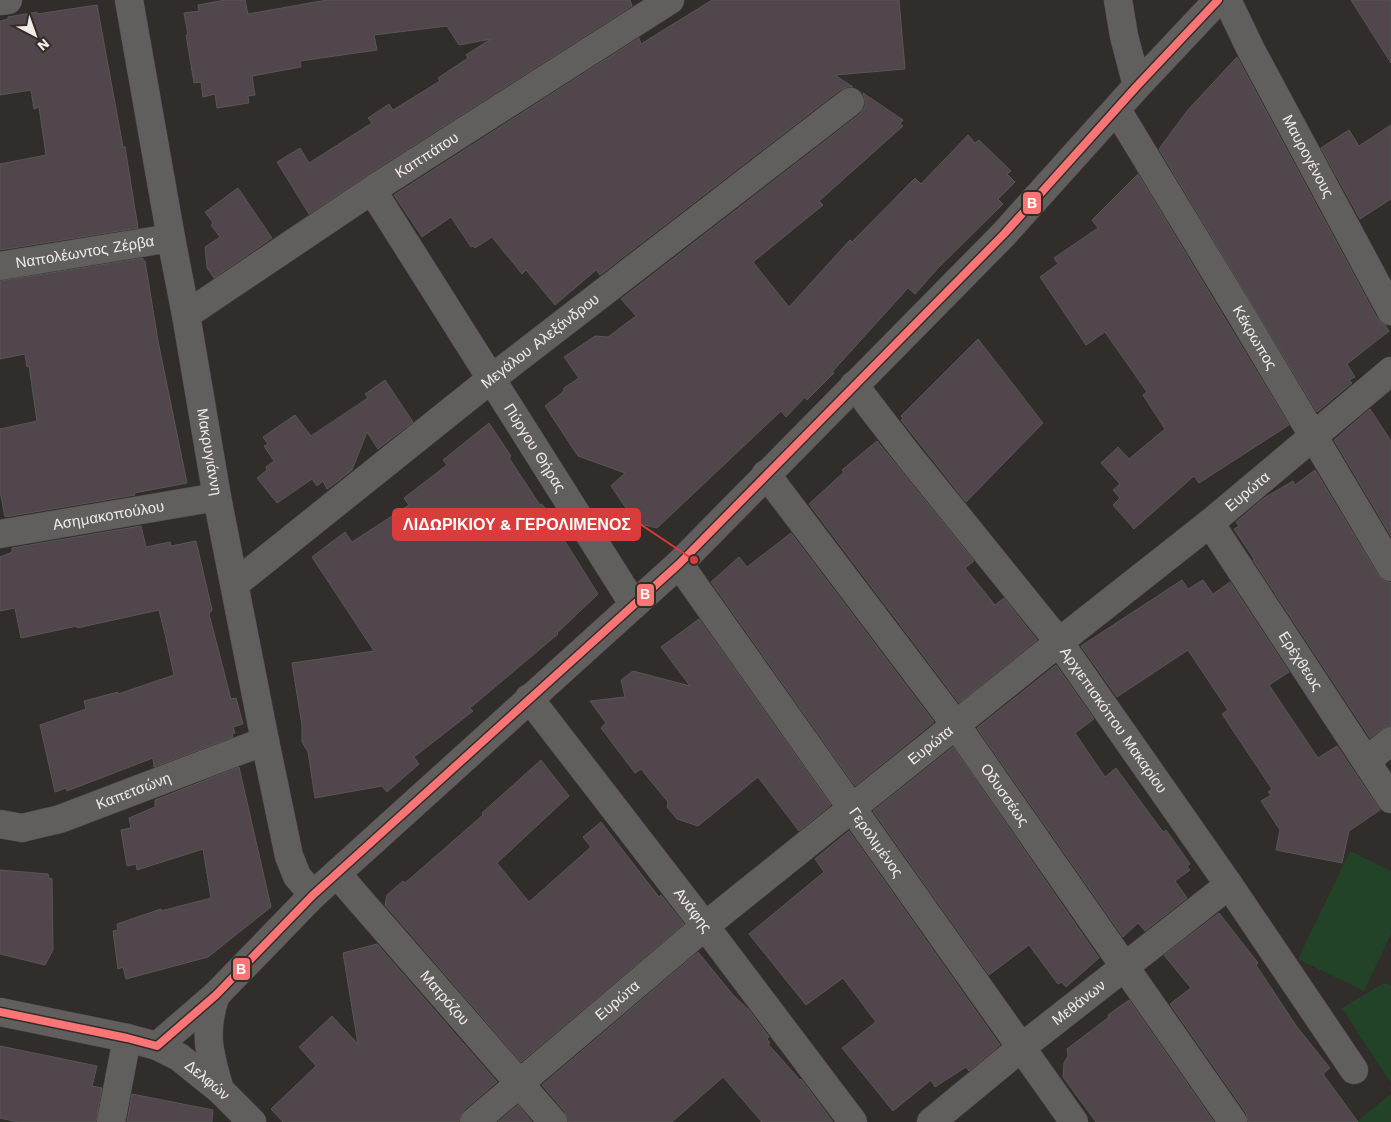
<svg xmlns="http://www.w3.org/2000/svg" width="1391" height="1122" font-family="'Work Sans',sans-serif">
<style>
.green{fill:#224327}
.building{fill:#50464c;stroke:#595656}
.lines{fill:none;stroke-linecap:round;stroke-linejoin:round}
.minor-casing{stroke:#4b4846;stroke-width:29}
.minor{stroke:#615f5e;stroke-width:28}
.bus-1-casing{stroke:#342c27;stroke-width:11}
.bus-1{stroke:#fb7577;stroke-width:8}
.labels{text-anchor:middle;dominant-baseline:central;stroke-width:4;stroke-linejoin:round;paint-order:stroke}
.street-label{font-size:15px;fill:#f2ece9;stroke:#342c27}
.leader{fill:none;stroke:#d93c3b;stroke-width:2}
.callout-dot{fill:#d93c3b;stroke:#342c27;stroke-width:2}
.callout{fill:#d93c3b;stroke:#d93c3b;stroke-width:2}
.callout-label{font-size:16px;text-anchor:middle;font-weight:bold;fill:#fff}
.line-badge{stroke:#342c27;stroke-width:2}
.badge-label{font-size:14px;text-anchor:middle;font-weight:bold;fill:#fff}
</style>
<rect width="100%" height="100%" fill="#312d2a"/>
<!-- green -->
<g class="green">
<path d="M1350,851L1391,871V934L1364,991L1298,959Z"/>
<path d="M1384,983L1391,985V1083L1342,1008Z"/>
<path d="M1391,1094V1122H1356Z"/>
</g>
<!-- building -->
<g class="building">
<path d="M225,0H245L248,14L327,0H630L632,6L364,177L309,214L277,162L300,148L309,163L372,123L368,118L389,104L393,110L440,81L438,78L468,58L466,55L491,39L459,45L447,26L374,35L377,50L300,61L301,67L252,76L255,95L248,96L249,103L217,108L215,94L203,97L201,82L194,83L186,35H188L184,13L199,11L198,5Z"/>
<path d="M712,0H899L905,69L835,75L853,87H847L840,90L600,275L596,270L555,305L526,270L522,274L492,237L475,248L473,246L471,247L451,217L422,237L394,195L639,38L641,44Z"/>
<path d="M1351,0H1391V63Z"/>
<path d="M97,5L123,147H125L138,228L0,250V164L46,155L39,107L34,109L31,90L0,95V21L8,19V17L37,12V14Z"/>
<path d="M1237,57L1377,318L1385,325L1389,331L1347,364L1355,377L1349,380L1352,383L1317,412L1159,149L1187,111Z"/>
<path d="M863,93L903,120L900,124L903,126L819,201L823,205L753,262L789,307L850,240L852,242L915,178L921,184L968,135L975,143L979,140L1011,171L1007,174L1015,182L998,199L1003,204L938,268L915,294L908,288L832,372L834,373L807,400L805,397L786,417L781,411L657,528L636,523L611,486L625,473L578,456L545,406L563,392L564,388L579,378L564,357L595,336L608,337L636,316L621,299L860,114L865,107V100Z"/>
<path d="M1391,125V199L1360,219L1321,148L1349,130L1359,146Z"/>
<path d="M1138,174L1289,425L1199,483L1194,476L1134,529L1113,505L1120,498L1113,490L1120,484L1101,463L1118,447L1129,459L1165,429L1143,395L1147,392L1105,332L1086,345L1040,277L1058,264L1054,258L1098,228L1092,220Z"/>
<path d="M238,188L272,238L214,278L207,268L205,247L220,237L211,225L213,223L205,212Z"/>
<path d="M143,258V261H145L158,341L187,483L134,493L135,495L5,517L0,491V429L37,421L29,366L27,367L25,354L0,359V281Z"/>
<path d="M978,339L1043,423L966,502L901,420L903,419L901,416Z"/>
<path d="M385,380L413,422L378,449L367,432L352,470L341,479L327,489L323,481L317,486L312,479L277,503L257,478L267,470L266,467L274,461L264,446L268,444L263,437L295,415L311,436L368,398L365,394Z"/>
<path d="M1370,409L1391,441V536L1334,440Z"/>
<path d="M489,423L511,456L509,458L540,505L542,504L562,534L561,535L598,594L557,633L558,634L470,708L473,711L414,757L419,764L387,792L382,786L315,798L308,752L302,742V725L292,663L374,651L312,557L345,532L352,542L409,505L404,498L447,465L443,460Z"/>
<path d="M877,441L974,561L965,568L995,605L1004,598L1037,640L959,703L809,504L844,472L842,470Z"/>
<path d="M1315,470L1378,575L1383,580L1391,583V726L1382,729L1370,738L1253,560L1254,559L1234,529L1239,526L1236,522L1264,498L1293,481L1295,485Z"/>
<path d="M141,526L146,547L170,542L171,546L196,541L212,610L209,614L231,699L236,698L243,724L233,727L235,733L232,734L233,737L154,767L153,758L67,791L66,788L55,792L40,725L86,709L84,701L118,692V694L174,675L165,634L159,610L77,628V626L21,638L15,608L0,611V557L12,552V548Z"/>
<path d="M791,533L934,722L855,786L711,582L739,557L747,567Z"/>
<path d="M1182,580L1188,589L1203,580L1213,594L1230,582L1289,672L1269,685L1318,758L1337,746L1380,810L1349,831L1342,863L1276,850L1280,830L1261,801L1271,795L1268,792L1272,789L1222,714L1228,710L1188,650L1117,697L1081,646Z"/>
<path d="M699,619L831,805L799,831L758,777L698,826L677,819L667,807L668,802L641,769L635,773L601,728L606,723L590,701L625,697L621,680L633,671L690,686L661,647Z"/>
<path d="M1056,665L1094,719L1075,733L1105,777L1116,768L1163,832L1166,830L1190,864L1187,866L1190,870L1175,881L1187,898L1145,931L1138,923L1123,937L977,728Z"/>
<path d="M953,747L1099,958L1066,987L1062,982L1058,984L1029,945L989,975L873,811Z"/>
<path d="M541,760L569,796L497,863L529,902L591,847L583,837L601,822L659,897L661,895L684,924L521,1062L385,905L387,895L403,881L405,883L483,815L482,813Z"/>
<path d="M239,767L271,907L208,957L126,979L123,967L118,969L113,931L118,930L117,924L161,909V911L211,898L203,849L137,870L136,864L127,866L121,830L131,828L129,818L155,807V800Z"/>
<path d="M849,831L1000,1045L969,1071L966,1067L935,1087L931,1080L893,1111L842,1048L876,1022L843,978L806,1005L749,934L824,872L815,859Z"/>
<path d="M0,870L48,874L49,878L52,879L53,950L45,965L0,954Z"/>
<path d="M1219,913L1258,963L1256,965L1297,1027L1330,1068L1323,1074L1358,1122H1248L1246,1113L1170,1004L1191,988L1164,955Z"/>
<path d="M377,944L497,1082L464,1110L460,1116L459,1122H283L271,1109L316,1066L299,1047L332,1016L358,1044L343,953Z"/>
<path d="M698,952L733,995L749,1010L769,1037L767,1039L770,1043L768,1044L800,1080L801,1079L833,1122H762L723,1077L672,1122H568L565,1112L542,1085Z"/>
<path d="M1129,1000L1214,1122H1096L1063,1077L1064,1063L1068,1056L1067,1049L1109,1017L1108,1015Z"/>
<path d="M0,1046L97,1066L92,1086L102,1088L96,1122H18L0,1118Z"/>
<path d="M132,1094L213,1110L212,1122H127Z"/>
<path d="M518,1105L532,1122H498Z"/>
</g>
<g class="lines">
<defs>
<g id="minor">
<path id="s1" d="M129,0L171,238L186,315L217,497L265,741L289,856L297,876L313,895"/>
<path d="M1118,0L1124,36L1137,86"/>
<path id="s2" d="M1227,0L1251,50L1391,311"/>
<path d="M0,1L8,0"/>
<path id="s3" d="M1117,110L1242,316L1391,567"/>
<path id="s4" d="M372,190L634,605"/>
<path id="s5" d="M0,266L171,238"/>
<path id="s6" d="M186,315L372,190L670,0"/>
<path id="s7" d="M854,385L908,455L1059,642L1229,885L1354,1070"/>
<path id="s8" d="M766,474L956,725L1233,1122"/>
<path id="s9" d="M1210,523L1391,799"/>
<path id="s10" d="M0,534L217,497"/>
<path id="s11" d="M679,564L1074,1122"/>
<path id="s12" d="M235,584L491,379L850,102"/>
<path id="s13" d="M529,698L705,926L853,1122"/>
<path d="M1366,761L1391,741"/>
<path id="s14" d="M0,824L22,828L60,819L265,741"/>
<path id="s15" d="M337,874L553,1122"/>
<path d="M216,995C203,1031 209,1053 220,1090"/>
<path id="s16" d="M0,1012L127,1038L157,1046L179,1057L220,1090L252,1122"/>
<path d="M157,1046L216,995L313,895L679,564L1004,234L1137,86L1218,0"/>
<path d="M111,1122L127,1038"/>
<path id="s17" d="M474,1122L705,926L1059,642L1210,523L1391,371"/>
<path id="s18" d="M931,1122L1022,1047L1229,885"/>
</g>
</defs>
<!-- minor casing -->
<use href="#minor" class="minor-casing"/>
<!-- minor -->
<use href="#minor" class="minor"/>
<defs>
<path id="bus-1" d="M0,1012L127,1038L157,1046L216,995L313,895L679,564L1004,234L1137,86L1218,0"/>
</defs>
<!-- bus-1 casing -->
<use href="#bus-1" class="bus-1-casing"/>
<!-- bus-1 -->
<use href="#bus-1" class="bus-1"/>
</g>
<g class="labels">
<!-- street labels -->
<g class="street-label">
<text stroke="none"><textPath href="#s6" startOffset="289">Καππάτου</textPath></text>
<text stroke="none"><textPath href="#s2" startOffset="176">Μαυρογένους</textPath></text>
<text stroke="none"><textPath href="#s5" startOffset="86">Ναπολέωντος Ζέρβα</textPath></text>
<text stroke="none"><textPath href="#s3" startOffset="266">Κέκρωπος</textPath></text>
<text stroke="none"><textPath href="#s12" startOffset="390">Μεγάλου Αλεξάνδρου</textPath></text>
<text stroke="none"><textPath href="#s4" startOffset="305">Πύργου Θήρας</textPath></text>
<text stroke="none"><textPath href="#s1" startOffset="459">Μακρυγιάννη</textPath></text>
<text stroke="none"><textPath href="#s17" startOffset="998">Ευρώτα</textPath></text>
<text stroke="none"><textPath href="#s10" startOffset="110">Ασημακοπούλου</textPath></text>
<text stroke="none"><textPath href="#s9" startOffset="165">Ερέχθεως</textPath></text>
<text stroke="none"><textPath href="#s7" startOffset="424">Αρχιεπισκόπου Μακαρίου</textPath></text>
<text stroke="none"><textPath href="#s17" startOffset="592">Ευρώτα</textPath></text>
<text stroke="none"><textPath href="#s14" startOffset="140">Καπετσώνη</textPath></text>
<text stroke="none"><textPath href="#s8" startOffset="400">Οδυσσέως</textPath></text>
<text stroke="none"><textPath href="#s11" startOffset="341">Γερολιμένος</textPath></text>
<text stroke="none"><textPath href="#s13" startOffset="268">Ανάφης</textPath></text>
<text stroke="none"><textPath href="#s15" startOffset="164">Ματρόζου</textPath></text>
<text stroke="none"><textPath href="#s17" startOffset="188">Ευρώτα</textPath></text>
<text stroke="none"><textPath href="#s18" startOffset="190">Μεθάνων</textPath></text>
<text stroke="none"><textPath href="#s16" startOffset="222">Δελφών</textPath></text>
</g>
</g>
<!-- callouts -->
<path class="leader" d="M694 560L640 524"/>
<circle class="callout-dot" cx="694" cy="560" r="5"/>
<rect class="callout" x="393" y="509" width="247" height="31" rx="5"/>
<g class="callout-label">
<text x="517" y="530">ΛΙΔΩΡΙΚΙΟΥ &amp; ΓΕΡΟΛΙΜΕΝΟΣ</text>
</g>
<g class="line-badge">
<rect x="1022" y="191" width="20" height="24" rx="5" fill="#fb7577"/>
<rect x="636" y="583" width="19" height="24" rx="5" fill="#fb7577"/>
<rect x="232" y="957" width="19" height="24" rx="5" fill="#fb7577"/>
</g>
<g class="badge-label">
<text x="1032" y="208">Β</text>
<text x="645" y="599">Β</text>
<text x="241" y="974">Β</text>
</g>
<!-- north arrow -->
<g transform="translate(35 35) rotate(139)" stroke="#342c27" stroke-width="4" paint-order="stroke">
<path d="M0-4L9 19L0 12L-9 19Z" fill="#f2ece9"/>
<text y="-8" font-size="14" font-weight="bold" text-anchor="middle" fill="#f2ece9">N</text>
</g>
</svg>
